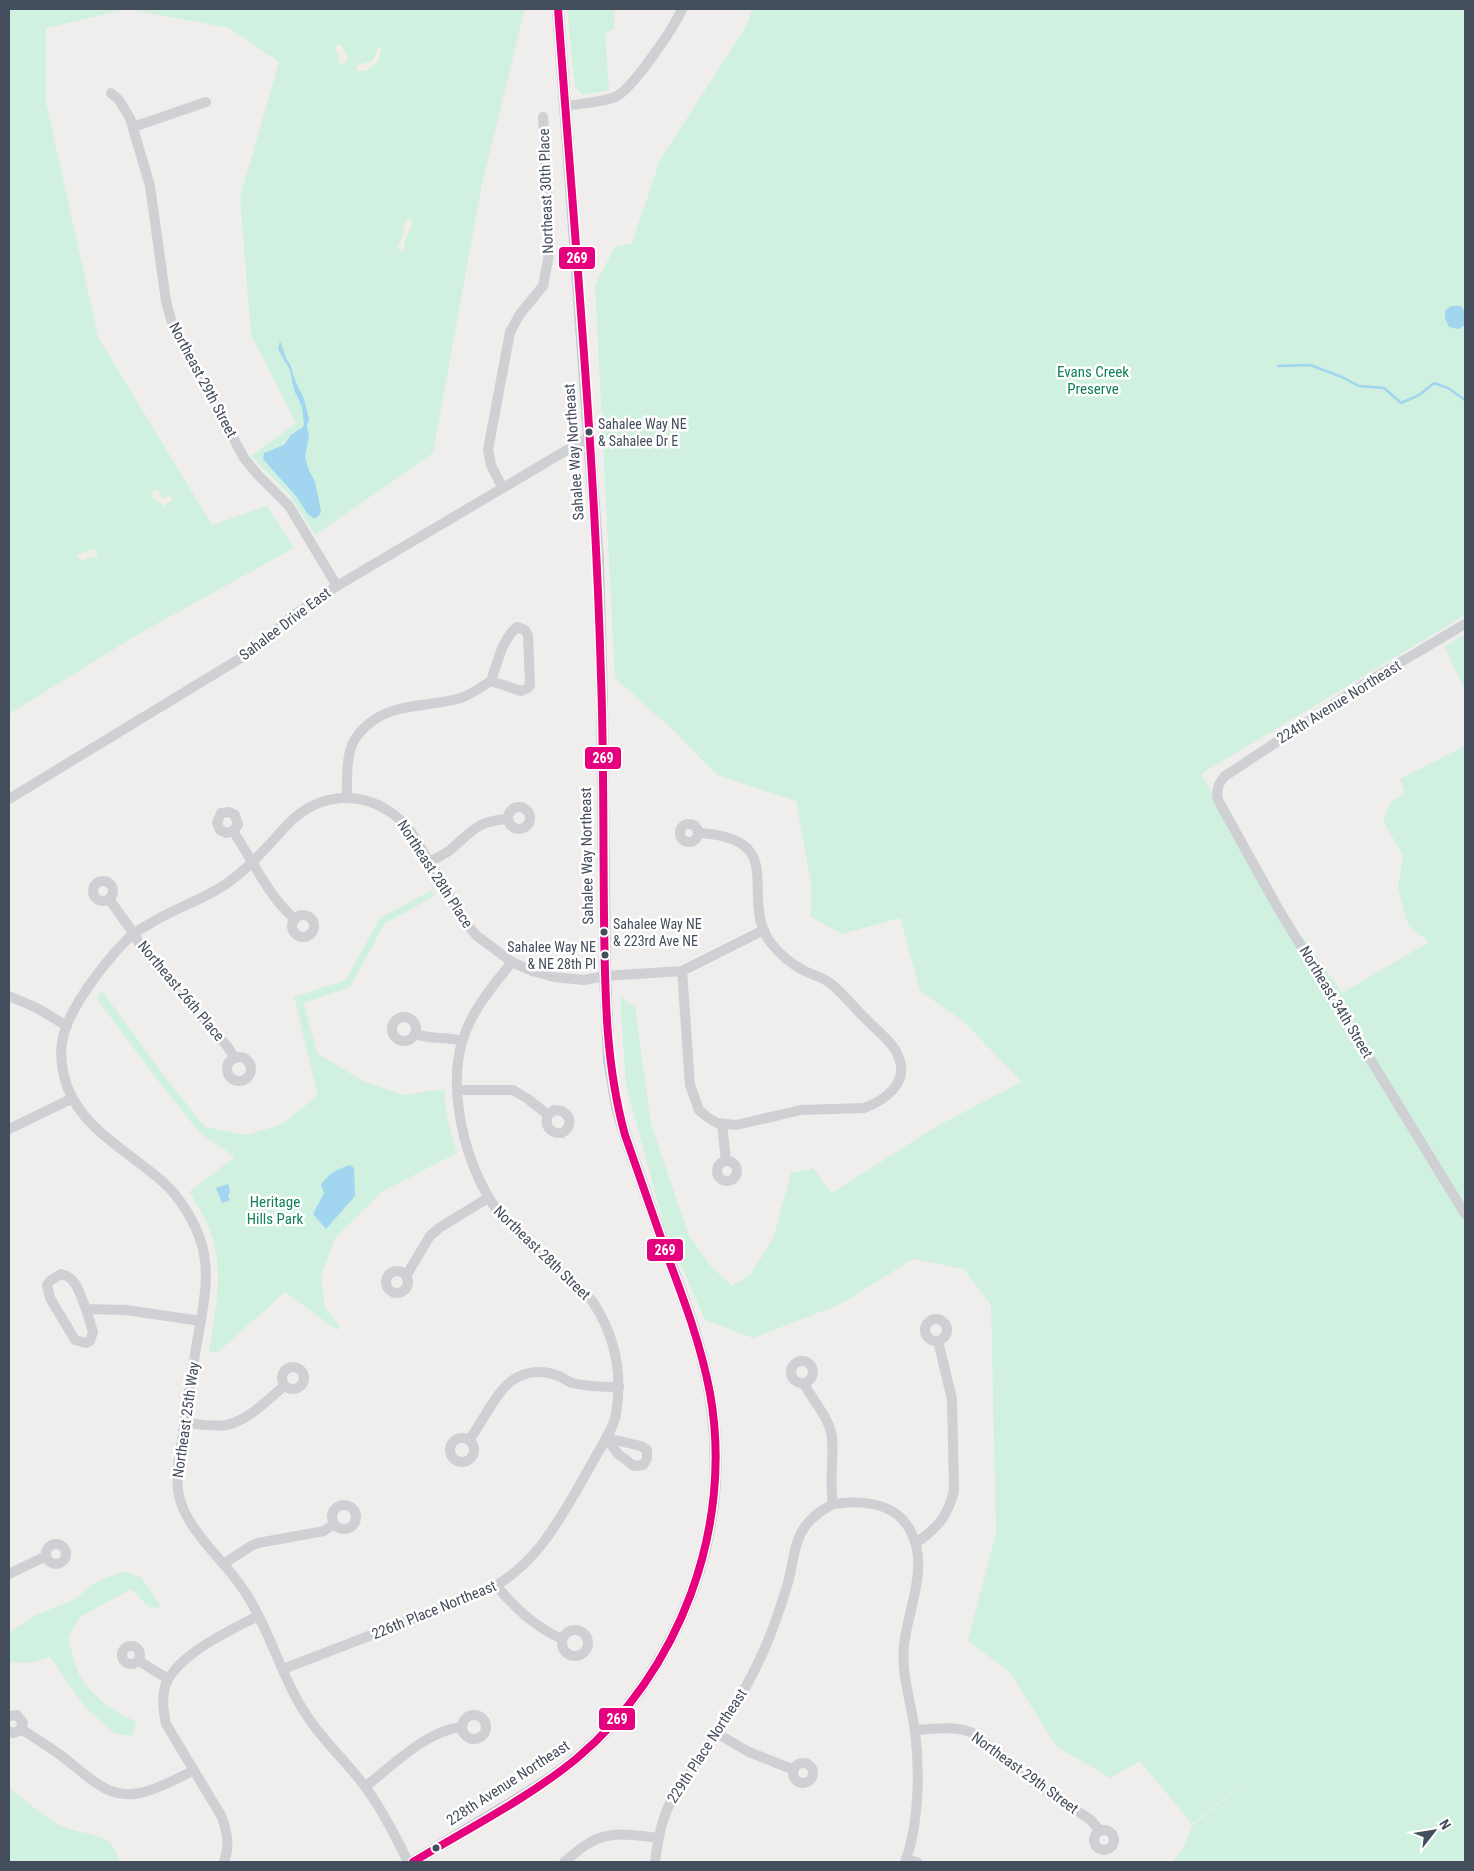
<svg xmlns="http://www.w3.org/2000/svg" width="1474" height="1871" font-family="'Roboto Condensed',sans-serif">
<style>
.green{fill:#d0f0e0}
.sand{fill:#f1eee3}
.water{fill:#a1d5f0}
.lines{fill:none;stroke-linecap:round;stroke-linejoin:round}
.stream{stroke:#a1d5f0;stroke-width:2.5}
.minor{stroke:#ced0d4;stroke-width:10}
.major{stroke:#c7cacf;stroke-width:12}
.bus-1-casing{stroke:#fff;stroke-width:11}
.bus-1{stroke:#e5007d;stroke-width:8}
.bus-dot{fill:#444d5b;stroke:#fff;stroke-width:2}
.labels{text-anchor:middle;dominant-baseline:central;stroke-width:5;stroke-linejoin:round;paint-order:stroke}
.bus-label{font-size:14px;fill:#444d5b;stroke:#fff;text-anchor:start}
.street-label{font-size:15px;fill:#444d5b;stroke:#fff}
.park-label{font-size:15px;fill:#108158;stroke:#fff}
.line-badge{stroke:#fff;stroke-width:2}
.badge-label{font-size:14px;text-anchor:middle;font-weight:bold;fill:#fff}
</style>
<rect width="100%" height="100%" fill="#efeeed"/>
<!-- green -->
<g class="green">
<path d="M9,9H525L482,183L433,453L315,535L289,494L251,456L296,423L251,335L240,197L279,62L229,28L128,9L46,28V102L98,337L212,525L267,506L294,548L140,633L9,714Z"/>
<path d="M567,9H614L615,28L605,34L609,90L582,95L575,86Z"/>
<path d="M753,9H1465V615L1201,774L1298,938L1302,936L1342,993L1429,942L1408,925L1398,888L1403,855L1383,821L1391,802L1405,793L1400,779L1465,746V1862H1172L1183,1848L1193,1825L1264,1767L1192,1824L1140,1761L1110,1778L1056,1746L1010,1672L968,1641L996,1532L991,1305L964,1269L913,1259L841,1304L753,1338L705,1320L664,1225L626,1085L620,997L635,1007L651,1124L689,1236L710,1265L732,1286L751,1274L773,1238L791,1173L813,1168L832,1193L937,1126L1022,1082L963,1021L920,991L900,918L842,934L811,917V883L796,801L717,775L673,730L615,678L595,285L615,247L632,243L660,160L747,25Z"/>
<path d="M1465,634V691L1445,647Z"/>
<path d="M432,890L435,896L385,923L350,987L304,1003L317,1053L363,1081L403,1095L444,1089L447,1117L457,1153L383,1191L335,1238L321,1277L325,1307L340,1327L337,1330L285,1292L217,1353L209,1352C219,1288 229,1249 189,1192L235,1157L200,1133L162,1086L97,999L102,991L168,1081L205,1127L247,1135L283,1124L318,1095L294,997L346,980L380,918Z"/>
<path d="M123,1571L141,1577L162,1608L149,1607L131,1589L80,1617L68,1637C71,1648 75,1668 81,1678C93,1696 115,1714 136,1721L132,1736L114,1733L84,1706L50,1657L30,1663L9,1662V1633L34,1616L75,1599L95,1583Z"/>
<path d="M9,1788C25,1800 43,1816 60,1825C83,1837 113,1829 119,1861L117,1862H9Z"/>
</g>
<!-- sand -->
<g class="sand">
<path d="M337,45H341L348,56L347,61L342,65L338,62L339,56L335,51Z"/>
<path d="M378,47L381,49L379,61L366,71H357V65L373,61Z"/>
<path d="M407,219L411,220L412,224L405,240L404,249L400,251L398,248C398,242 401,241 403,236C404,230 402,225 407,219Z"/>
<path d="M155,490L160,491L162,498L171,496L172,500L164,506L152,497V493Z"/>
<path d="M91,549L97,552V557L94,558L90,557L84,561L77,558L78,555Z"/>
</g>
<!-- water -->
<g class="water">
<path d="M1451,306H1461L1465,312V325L1459,329L1449,327L1445,318V311Z"/>
<path d="M280,341L287,360L290,364L295,380L304,399L309,419L307,426L309,437L305,456L308,468L315,482L321,511L320,514L316,518H313L307,513L296,496L263,459L264,453L284,445L291,435L303,427L304,424L302,407L294,390L290,370L278,349Z"/>
<path d="M350,1165L354,1168L355,1196L326,1229L313,1214L324,1193L321,1185C329,1173 337,1169 350,1165Z"/>
<path d="M228,1184L230,1191L228,1196L230,1200L222,1203L216,1188Z"/>
</g>
<g class="lines">
<!-- stream -->
<path class="stream" d="M1278,366L1310,365L1342,377L1359,386L1384,388L1401,403L1419,395L1434,383L1448,388L1465,400"/>
<!-- minor -->
<g class="minor">
<path d="M111,93L119,100L130,118L150,186L166,301L173,327L244,458L258,475L289,506L337,586"/>
<path d="M566,106C582,103 600,103 615,97C632,90 675,26 682,9"/>
<path d="M133,127L206,102"/>
<path d="M502,487L491,465L488,450L510,332L520,314L543,286L548,260L550,240L543,117"/>
<path d="M1465,624L1369,681L1225,776C1218,783 1216,791 1218,800L1279,910L1465,1214"/>
<path d="M347,797C347,782 346,765 350,751C352,742 357,735 364,728C391,701 428,708 461,698C472,694 481,687 491,681L521,691L528,688L530,685L528,635L525,630L517,627C502,639 497,664 491,681"/>
<path d="M9,799L249,653L290,618L337,586L589,437"/>
<circle cx="519" cy="818" r="11"/>
<circle cx="689" cy="833" r="9"/>
<path d="M233,831L238,825L235,815L229,812L221,813L217,823L220,830L226,833L233,831C252,859 269,898 295,919"/>
<path d="M429,862C436,858 444,855 450,850C473,831 476,821 508,819"/>
<circle cx="103" cy="891" r="10"/>
<path d="M109,899L134,934L143,950L227,1046L235,1058"/>
<circle cx="303" cy="926" r="11"/>
<path d="M682,971L690,1085L699,1110L707,1117L717,1123L736,1125L801,1110L864,1108C884,1101 909,1083 899,1058C894,1043 876,1030 865,1018C853,1007 843,993 830,983C822,977 812,975 803,970C791,964 779,953 771,943C737,898 792,838 699,833"/>
<path d="M9,996L37,1008L67,1026"/>
<circle cx="404" cy="1029" r="12"/>
<path d="M415,1034C430,1040 447,1036 462,1041"/>
<circle cx="239" cy="1069" r="12"/>
<path d="M457,1090H513L528,1099L548,1115C544,1126 550,1134 562,1133C572,1127 572,1117 562,1111L554,1110L548,1115"/>
<path d="M722,1124L726,1161"/>
<path d="M9,1129L71,1099"/>
<circle cx="727" cy="1171" r="10"/>
<circle cx="397" cy="1282" r="11"/>
<path d="M406,1276L430,1236L439,1228L488,1198"/>
<path d="M86,1309L93,1332L90,1341L86,1343L75,1340L50,1298L47,1285L51,1280L61,1274C78,1278 79,1294 86,1309L126,1310L201,1321"/>
<circle cx="936" cy="1330" r="11"/>
<circle cx="802" cy="1372" r="11"/>
<circle cx="293" cy="1378" r="11"/>
<path d="M184,1423C198,1424 213,1427 227,1425C249,1420 267,1400 284,1386"/>
<path d="M606,1438L641,1446L647,1450V1459L643,1465L634,1466L618,1454Z"/>
<circle cx="462" cy="1450" r="12"/>
<path d="M469,1440C481,1424 490,1404 503,1389C517,1372 539,1368 559,1376C564,1378 568,1382 573,1383C588,1387 604,1387 619,1387"/>
<path d="M833,1504C861,1500 895,1502 910,1530C930,1566 908,1608 904,1645C901,1675 911,1701 915,1731C920,1770 919,1825 905,1862"/>
<circle cx="344" cy="1517" r="12"/>
<path d="M916,1543C938,1527 947,1518 954,1491L952,1399L938,1341"/>
<circle cx="56" cy="1554" r="10"/>
<path d="M223,1564L251,1546L258,1543L324,1531L334,1524"/>
<path d="M9,1574L46,1556"/>
<path d="M497,1586C513,1607 537,1628 562,1639"/>
<circle cx="575" cy="1643" r="13"/>
<circle cx="131" cy="1655" r="9"/>
<path d="M139,1661L168,1679"/>
<path d="M283,1669L486,1591C539,1565 563,1513 591,1465C599,1449 613,1431 616,1414C623,1373 615,1336 593,1302C565,1274 532,1250 506,1221C469,1181 446,1096 462,1042C471,1011 492,987 512,962"/>
<circle cx="474" cy="1727" r="12"/>
<path d="M9,1716L17,1715L23,1723L19,1731L13,1733L9,1731"/>
<path d="M21,1729C35,1738 50,1747 63,1757C87,1775 107,1800 140,1793C159,1789 176,1779 193,1771"/>
<path d="M915,1730C934,1729 954,1725 973,1733L1042,1788L1091,1820L1100,1831"/>
<path d="M718,1734L749,1752L794,1770"/>
<circle cx="803" cy="1773" r="10"/>
<path d="M365,1787C392,1766 427,1730 462,1727"/>
<circle cx="1104" cy="1840" r="10"/>
<path d="M906,1859L917,1862"/>
<path d="M224,1862C230,1846 227,1832 222,1817L166,1724C163,1710 161,1690 169,1678C185,1651 231,1630 258,1616"/>
<path d="M408,1862C396,1837 383,1811 366,1788C348,1763 324,1742 307,1716C281,1677 270,1629 243,1589C224,1560 187,1531 179,1496C175,1477 179,1458 182,1440C186,1409 191,1379 196,1348C202,1312 213,1271 199,1236C191,1216 179,1197 164,1183C128,1150 76,1127 64,1076C60,1060 60,1043 66,1027C77,998 109,956 132,935C139,929 148,925 156,920C179,907 204,899 226,884C249,868 268,846 287,825C325,784 383,791 414,836L464,921L477,936L512,962L532,971L554,977L584,980L605,976L682,971L764,930"/>
<path d="M564,1862C572,1856 580,1848 589,1843C610,1830 635,1835 658,1838"/>
<path d="M655,1862C658,1838 662,1817 674,1795C708,1746 744,1699 767,1643C775,1625 781,1605 787,1586C793,1567 793,1545 804,1528C811,1517 822,1510 833,1504C829,1480 834,1460 832,1438C830,1417 812,1401 804,1383"/>
</g>
<!-- major -->
<path class="major" d="M413,1862C443,1844 473,1826 503,1808C532,1790 561,1773 586,1750C628,1713 659,1667 682,1616C710,1553 721,1484 713,1415C707,1361 688,1310 669,1259C654,1218 640,1177 625,1135L617,1107L609,1060L605,976L602,698L598,561L558,9"/>
<defs>
<path id="bus-1" d="M413,1862C467,1829 527,1799 576,1759C680,1672 734,1527 710,1393C701,1345 684,1300 667,1255C653,1215 639,1175 625,1135C605,1063 605,990 604,916C603,836 604,757 601,677C595,454 574,232 558,9"/>
</defs>
<!-- bus-1 casing -->
<use href="#bus-1" class="bus-1-casing"/>
<!-- bus-1 -->
<use href="#bus-1" class="bus-1"/>
</g>
<!-- markers -->
<g class="bus-dot">
<circle cx="589" cy="432" r="4.5"/>
<circle cx="604" cy="932" r="4.5"/>
<circle cx="605" cy="955" r="4.5"/>
<circle cx="436" cy="1848" r="4.5"/>
</g>
<g class="labels">
<!-- bus labels -->
<g class="bus-label">
<text x="598" y="424">Sahalee Way NE<tspan x="598" dy="17">&amp; Sahalee Dr E</tspan></text>
<text x="613" y="924">Sahalee Way NE<tspan x="613" dy="17">&amp; 223rd Ave NE</tspan></text>
<text x="596" y="947" text-anchor="end">Sahalee Way NE<tspan x="596" dy="17">&amp; NE 28th Pl</tspan></text>
</g>
<!-- street labels -->
<g class="street-label">
<text transform="translate(546 191) rotate(-92)">Northeast 30th Place</text>
<text transform="translate(203 380) rotate(62)">Northeast 29th Street</text>
<text transform="translate(574 452) rotate(-94)">Sahalee Way Northeast</text>
<text transform="translate(285 624) rotate(-37)">Sahalee Drive East</text>
<text transform="translate(1339 702) rotate(-32)">224th Avenue Northeast</text>
<text transform="translate(587 856) rotate(-91)">Sahalee Way Northeast</text>
<text transform="translate(435 874) rotate(57)">Northeast 28th Place</text>
<text transform="translate(181 991) rotate(50)">Northeast 26th Place</text>
<text transform="translate(1336 1002) rotate(59)">Northeast 34th Street</text>
<text transform="translate(542 1253) rotate(44)">Northeast 28th Street</text>
<text transform="translate(186 1420) rotate(-82)">Northeast 25th Way</text>
<text transform="translate(434 1610) rotate(-22)">226th Place Northeast</text>
<text transform="translate(707 1746) rotate(-57)">229th Place Northeast</text>
<text transform="translate(1025 1773) rotate(36)">Northeast 29th Street</text>
<text transform="translate(508 1783) rotate(-33)">228th Avenue Northeast</text>
</g>
<!-- park labels -->
<g class="park-label">
<text x="1093" y="372">Evans Creek<tspan x="1093" dy="17">Preserve</tspan></text>
<text x="275" y="1202">Heritage<tspan x="275" dy="17">Hills Park</tspan></text>
</g>
</g>
<g class="line-badge">
<rect x="558" y="246" width="38" height="24" rx="5" fill="#e5007d"/>
<rect x="584" y="746" width="38" height="24" rx="5" fill="#e5007d"/>
<rect x="646" y="1238" width="38" height="24" rx="5" fill="#e5007d"/>
<rect x="598" y="1707" width="38" height="24" rx="5" fill="#e5007d"/>
</g>
<g class="badge-label">
<text x="577" y="263">269</text>
<text x="603" y="763">269</text>
<text x="665" y="1255">269</text>
<text x="617" y="1724">269</text>
</g>
<!-- border -->
<rect width="1474" height="1871" fill="none" stroke="#444d5b" stroke-width="20"/>
<!-- north arrow -->
<g transform="translate(1434 1831) rotate(59)" stroke="#ffffff" stroke-width="4" paint-order="stroke">
<path d="M0-4L9 19L0 12L-9 19Z" fill="#444d5b"/>
<text y="-8" font-size="14" font-weight="bold" text-anchor="middle" fill="#444d5b">N</text>
</g>
</svg>
